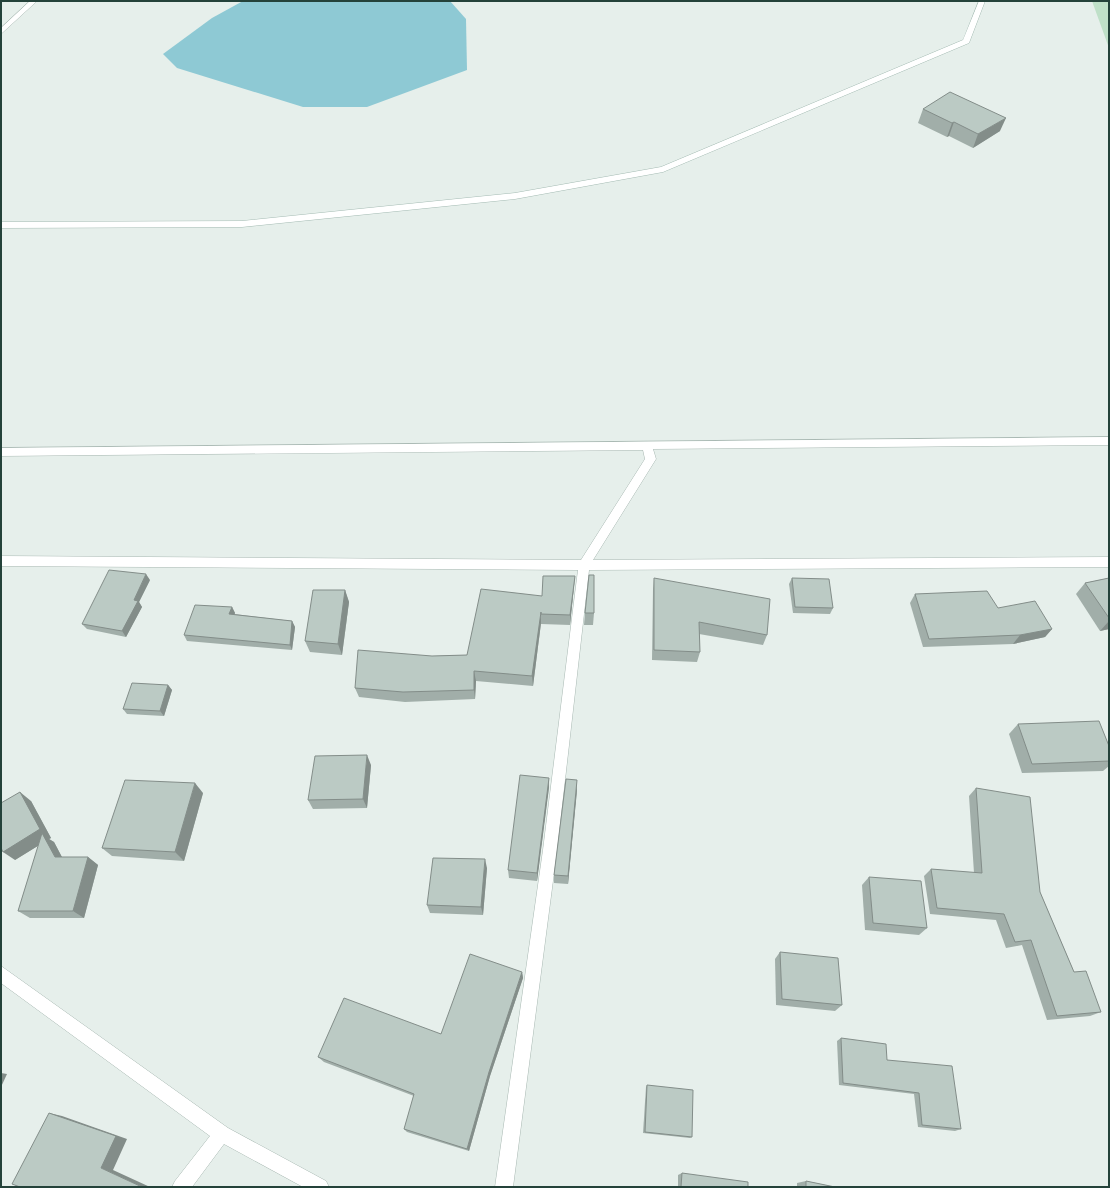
<svg xmlns="http://www.w3.org/2000/svg" width="1110" height="1188" font-family="Commissioner,sans-serif">
<style>
.green{fill:#bfe0c8}
.water{fill:#8ec9d4}
.lines{fill:none;stroke-linecap:round;stroke-linejoin:round}
.minor-casing{stroke:#a8b8b2;stroke-width:1}
.secondary-casing{stroke:#a4bbb3;stroke-width:1}
.minor{fill:#fff;fill-rule:evenodd}
.secondary{fill:#fff;fill-rule:evenodd}
.wall{fill:#a1aea9}
.shaded-wall{fill:#838d89}
.building{fill:#bbcac4;stroke:#838d89}
</style>
<rect width="100%" height="100%" fill="#e6efeb"/>
<!-- green -->
<path class="green" d="M1092,1H1109V48Z"/>
<!-- water -->
<path class="water" d="M243,1H450L466,19L467,70L367,107H303L177,68L163,54L212,18Z"/>
<g class="lines">
<defs>
<g id="minor">
<path d="M30,1H37L1,34V28Z"/>
<path d="M1109,437V445L653,449L656,459L593,560L1109,557V567L589,570L557,850L513,1187H495L543,850L578,570L1,566V556L581,560L645,459L643,450L1,456V448Z"/>
<path d="M1,966L228,1128L326,1181L329,1187H303L224,1144L192,1187H172L175,1181L210,1136L1,983Z"/>
</g>
<path id="secondary" d="M979,1H985L969,43L663,172L515,199L242,227L1,228V222L242,221L515,193L661,167L963,40Z"/>
</defs>
<!-- minor casing -->
<use href="#minor" class="minor-casing"/>
<!-- secondary casing -->
<use href="#secondary" class="secondary-casing"/>
<!-- minor -->
<use href="#minor" class="minor"/>
<!-- secondary -->
<use href="#secondary" class="secondary"/>
</g>
<!-- wall -->
<g class="wall">
<path d="M923,109L1000,131L973,148L949,136L947,137L918,123Z"/>
<path d="M575,576L574,586L570,625L541,624V623L533,686L476,681L475,699L405,702L359,697L355,688L432,656L467,655Z"/>
<path d="M654,578L767,635L763,645L699,634L700,652L697,662L652,660L653,589Z"/>
<path d="M792,578L833,608L830,614L793,613L789,584Z"/>
<path d="M1109,578V629L1100,631L1076,594L1085,583Z"/>
<path d="M150,580L139,602L142,607L126,637L87,629L82,624Z"/>
<path d="M345,590L349,602L342,655L310,652L305,641Z"/>
<path d="M915,594L998,608L1052,629L1045,637L1013,644L923,647L910,603Z"/>
<path d="M232,607L235,613L234,614L292,621L295,627L292,650L187,641L184,635Z"/>
<path d="M585,613H594L593,625H584Z"/>
<path d="M168,685L172,690L164,716L127,714L123,709Z"/>
<path d="M1018,724L1109,746V766L1103,771L1022,773L1009,734Z"/>
<path d="M371,765L367,808L313,809L308,800Z"/>
<path d="M549,778V787L537,881L509,878L508,870Z"/>
<path d="M976,788L1040,892L1074,972L1101,1012L1090,1016L1047,1020L1022,945L1006,948L996,920L930,914L924,876L931,869L974,873L969,796Z"/>
<path d="M577,790L568,884L554,883V875Z"/>
<path d="M203,793L184,861L112,856L102,848Z"/>
<path d="M31,801L51,838L49,839L54,842L62,857H88L98,865L84,918H30L18,911L39,845L15,860Z"/>
<path d="M487,868L483,915L430,913L427,905Z"/>
<path d="M869,877L927,928L919,935L865,930L862,885Z"/>
<path d="M780,952L842,1005L835,1011L776,1005L775,959Z"/>
<path d="M522,972L523,978L490,1076L469,1151L407,1132L404,1129L414,1096L324,1062L318,1057L441,1034Z"/>
<path d="M841,1038L887,1060L961,1129L955,1131L918,1127L914,1094L839,1085L837,1041Z"/>
<path d="M647,1085L692,1137L690,1138L643,1133L646,1087Z"/>
<path d="M682,1173L748,1187H678V1175Z"/>
<path d="M806,1181L835,1187H797V1183Z"/>
</g>
<!-- shaded-wall -->
<g class="shaded-wall">
<path d="M1006,118L1000,131L973,148L978,134Z"/>
<path d="M954,122L949,136L947,137L952,123Z"/>
<path d="M146,574L150,580L139,602L142,607L126,637L122,631L134,600Z"/>
<path d="M575,576L574,586L570,625V615Z"/>
<path d="M345,590L349,602L342,655L338,644Z"/>
<path d="M232,607L235,613L233,620L229,614Z"/>
<path d="M541,612V623L533,686L532,676Z"/>
<path d="M292,621L295,627L292,650L290,645Z"/>
<path d="M1109,621V629L1100,631Z"/>
<path d="M1052,629L1045,637L1013,644L1020,635Z"/>
<path d="M474,671L476,681L475,699L474,690Z"/>
<path d="M168,685L172,690L164,716L160,711Z"/>
<path d="M367,755L371,765L367,808L363,799Z"/>
<path d="M549,778V787L537,881V873Z"/>
<path d="M577,780V790L568,884V876Z"/>
<path d="M195,783L203,793L184,861L175,852Z"/>
<path d="M20,792L31,801L51,838L49,839L54,842L66,865L55,857L46,841L15,860L3,852Z"/>
<path d="M88,857L98,865L84,918L73,911Z"/>
<path d="M485,859L487,868L483,915L481,907Z"/>
<path d="M522,972L523,978L490,1076L469,1151L467,1149L489,1072Z"/>
<path d="M1,1073L7,1074L1,1087Z"/>
<path d="M49,1113L62,1116L127,1139L113,1170L150,1187H142L101,1168Z"/>
</g>
<!-- building -->
<g class="building">
<path d="M950,92L1006,118L978,134L954,122L952,123L923,109Z"/>
<path d="M109,570L146,574L134,600L138,601L122,631L82,624Z"/>
<path d="M589,575H594V613H585Z"/>
<path d="M543,576H575L570,615L541,614V612L532,676L474,671V690L403,692L355,688L358,650L432,656L467,655L481,589L542,596Z"/>
<path d="M654,578L770,599L767,635L699,622L700,652L654,650Z"/>
<path d="M792,578L829,579L833,608L795,607Z"/>
<path d="M1109,578V618L1085,583Z"/>
<path d="M313,590H345L338,644L305,641Z"/>
<path d="M987,591L998,608L1035,601L1052,629L1020,635L929,639L915,594Z"/>
<path d="M195,605L232,607L229,614L292,621L290,645L184,635Z"/>
<path d="M132,683L168,685L160,711L123,709Z"/>
<path d="M1099,721L1109,746V761L1032,764L1018,724Z"/>
<path d="M367,755L363,799L308,800L315,756Z"/>
<path d="M520,775L549,778L537,873L508,870Z"/>
<path d="M566,779L577,780L568,876L554,875Z"/>
<path d="M125,780L195,783L175,852L102,848Z"/>
<path d="M976,788L1030,797L1040,892L1074,972L1086,971L1101,1012L1057,1016L1031,940L1015,942L1004,914L937,908L931,869L982,873Z"/>
<path d="M20,792L40,829L3,852L1,848V803Z"/>
<path d="M42,833L55,857H88L73,911H18Z"/>
<path d="M433,858L485,859L481,907L427,905Z"/>
<path d="M869,877L921,881L927,928L873,923Z"/>
<path d="M780,952L838,958L842,1005L782,999Z"/>
<path d="M470,954L522,972L489,1072L467,1149L404,1129L414,1094L318,1057L344,998L441,1034Z"/>
<path d="M841,1038L886,1044L887,1060L952,1066L961,1129L922,1125L919,1093L843,1083Z"/>
<path d="M647,1085L693,1090L692,1137L645,1132Z"/>
<path d="M49,1113L116,1136L101,1168L142,1187H20L12,1184Z"/>
<path d="M682,1173L748,1182V1187H681Z"/>
<path d="M806,1181L835,1187H806Z"/>
</g>
<!-- border -->
<rect width="1110" height="1188" fill="none" stroke="#24423a" stroke-width="4"/>
</svg>
